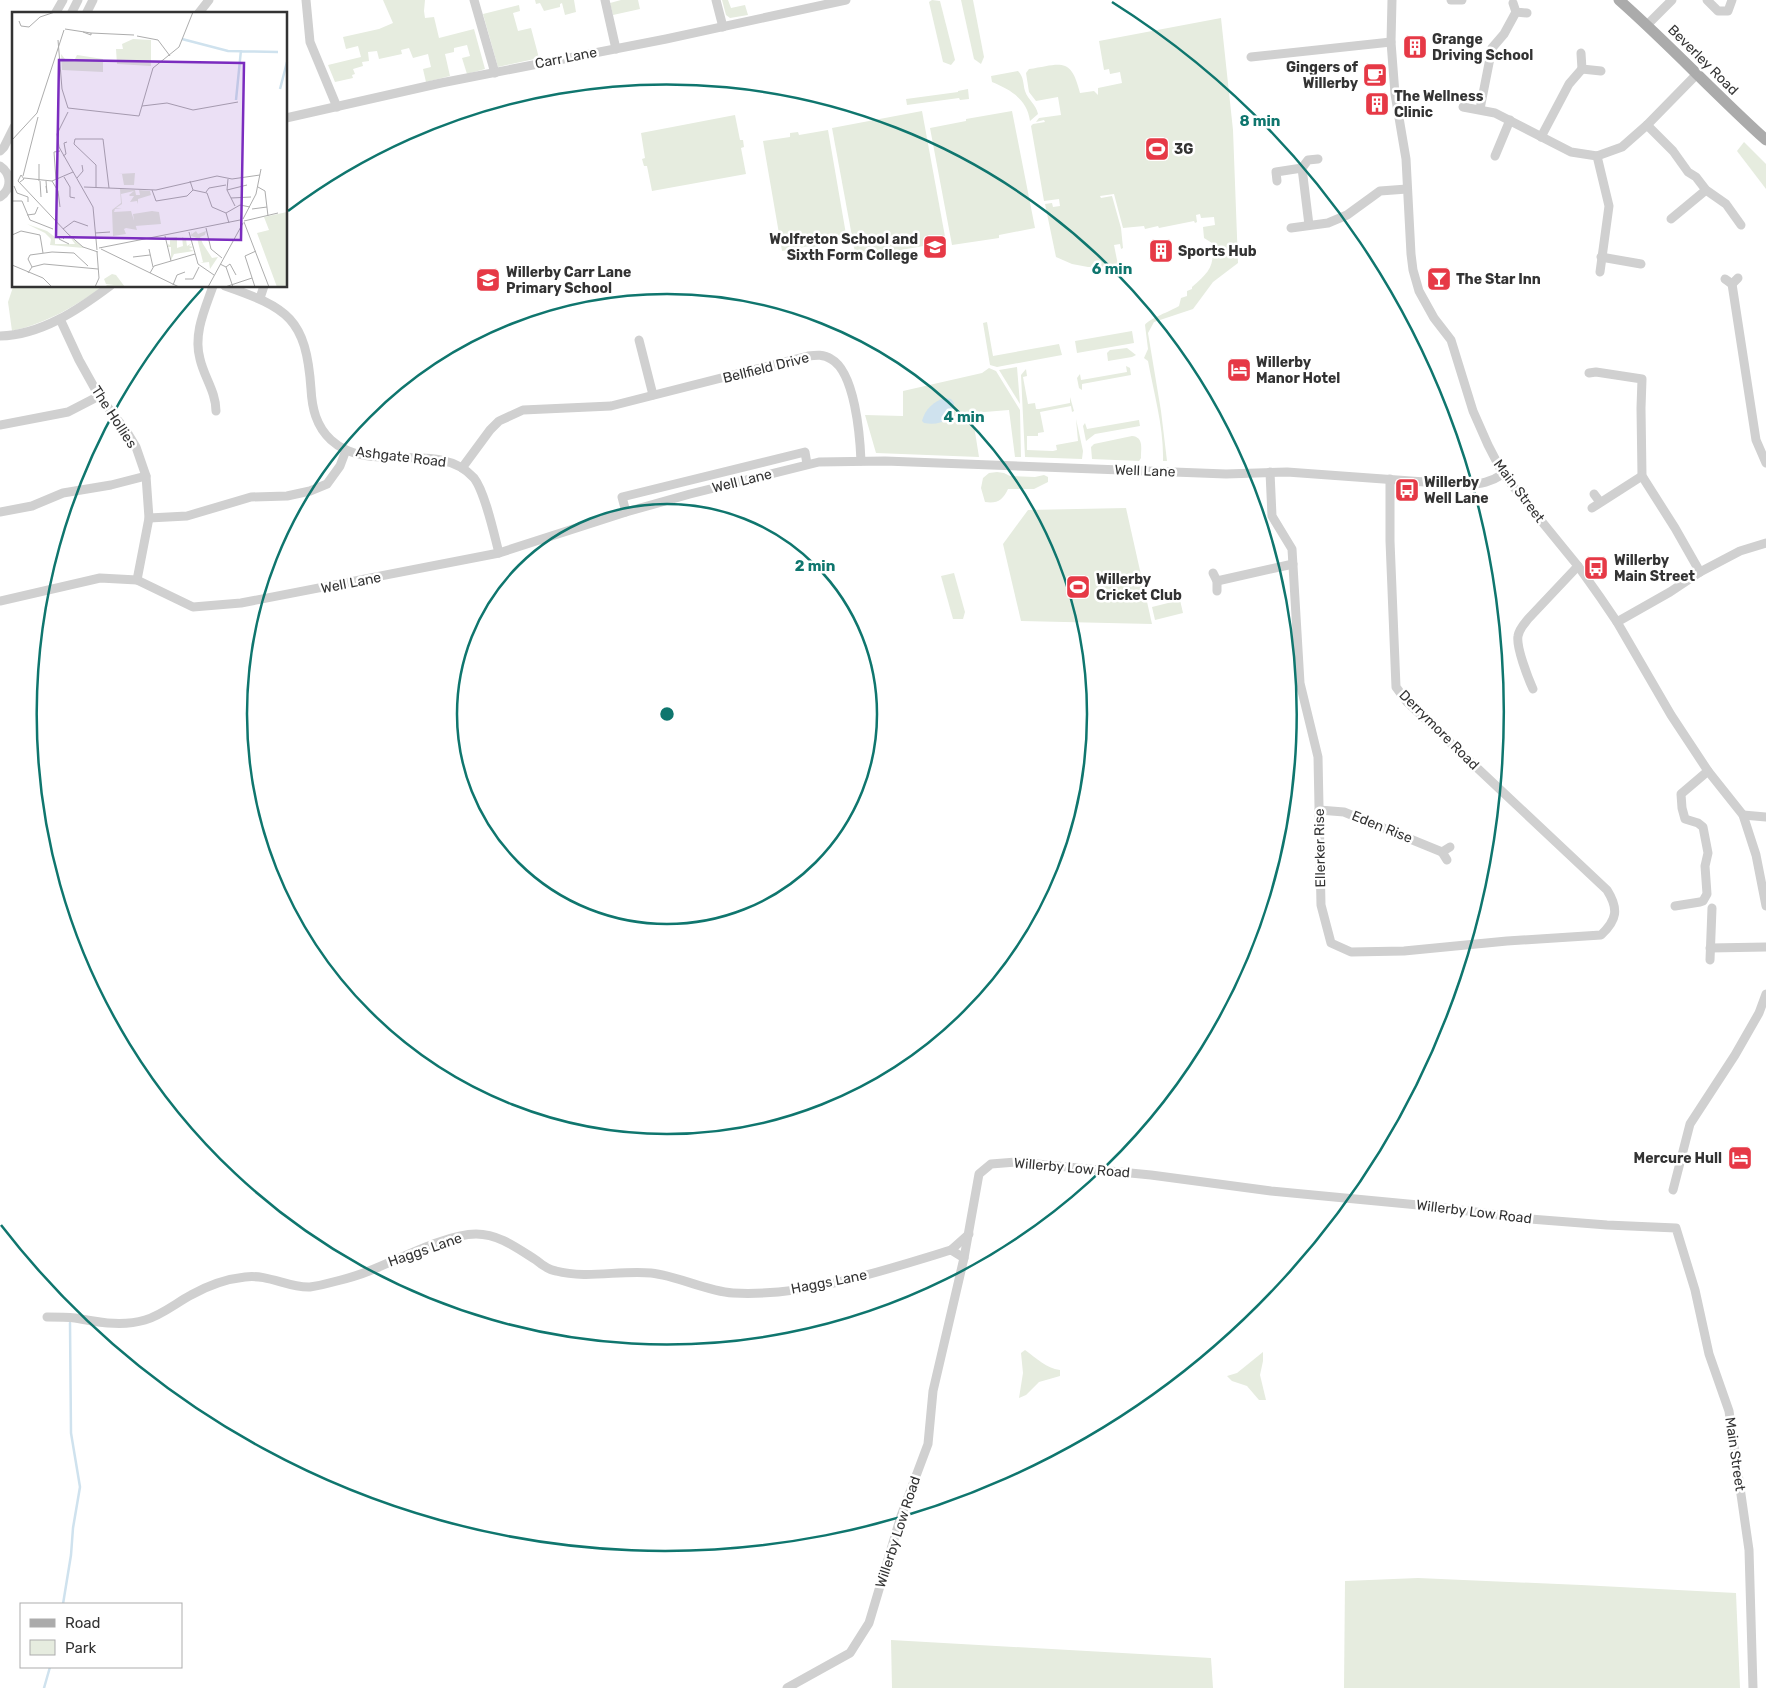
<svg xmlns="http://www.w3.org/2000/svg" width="1766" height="1688" font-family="Rubik,sans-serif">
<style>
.green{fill:#e6ecdf}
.water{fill:#cfe2ee}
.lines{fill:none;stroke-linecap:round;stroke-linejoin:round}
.stream{stroke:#cfe2ee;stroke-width:2.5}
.minor{stroke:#d0d0d0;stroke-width:9}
.major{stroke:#ababab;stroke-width:11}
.ring{fill:none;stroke:#0f766e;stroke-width:2.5}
.labels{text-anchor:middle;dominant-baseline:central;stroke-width:5;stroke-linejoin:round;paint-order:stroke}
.poi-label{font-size:14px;font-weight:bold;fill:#333;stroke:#fff;text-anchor:start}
.street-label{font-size:14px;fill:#333;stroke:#fff}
.inset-river{fill:none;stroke:#cfe2ee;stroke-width:2.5}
.inset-road{fill:none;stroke:#adadad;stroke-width:1}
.view{fill:#7b2cbf;fill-opacity:0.15;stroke:#7b2cbf;stroke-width:2.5}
.inset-edge{fill:none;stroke:#333;stroke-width:2.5}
.centre{fill:#0f766e;stroke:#fff;stroke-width:2.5}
.ring-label{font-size:15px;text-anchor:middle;font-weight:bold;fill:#0f766e;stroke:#fff;stroke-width:5;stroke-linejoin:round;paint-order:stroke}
</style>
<rect width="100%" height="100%" fill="#fff"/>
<!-- green -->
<g class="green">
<path d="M383,0H425L424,11L425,18L434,17L439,38L474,29L485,69L467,74L462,58L470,56L467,45L454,48V52L445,54L450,76L426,82L423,69L431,67L428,54L413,58L409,48L401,50L402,54L379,59L377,51L368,52L369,61L362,62L363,66L353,69L355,74L352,75L353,78L335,82L328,65L361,57L358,46L346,49L343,37L379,29L393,23Z"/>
<path d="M535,0H574L576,12L565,15L562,3L560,4V7L544,11L540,3L536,4Z"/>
<path d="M621,0H638L640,9L613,15L610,3Z"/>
<path d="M722,0H728L731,8L745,5L748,15L730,18L726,15Z"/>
<path d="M932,0L940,1L955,60L951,65L943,62L929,2Z"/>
<path d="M961,0H973L984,57L981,64L974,59Z"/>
<path d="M519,5L520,11L513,13L518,31L531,28L539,58L498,67L483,14Z"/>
<path d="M1221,18L1233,130L1238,263L1213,282L1193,309L1154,322L1148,333L1161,411L1167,461H1163C1164,428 1154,394 1148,361L1144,358L1148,349L1145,325C1148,319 1171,311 1179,306L1181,298L1187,296V291L1192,289V287C1209,272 1215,267 1212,243L1204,238L1203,227L1215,225L1214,217L1201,218L1200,214L1196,215L1197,222L1195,223L1194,221L1159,228L1158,226L1145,229L1144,226L1123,228L1114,194L1100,196L1101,198L1112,196L1121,228L1123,248L1121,249L1120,244L1114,245L1118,265L1114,266L1115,272H1119V273L1115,274L1108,267H1088L1072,264L1056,257L1045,204L1052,203L1053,207L1060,206L1059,199L1044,201L1031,126L1033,124L1045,122L1044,120L1036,122L1039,118L1061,115L1058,97L1036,101L1029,92L1026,73L1029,69C1061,64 1071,56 1080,93L1094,91L1098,95V88L1122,83L1120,72L1110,74L1109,69L1104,70L1099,41Z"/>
<path d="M1018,71C1024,77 1023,84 1025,91C1028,100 1036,104 1038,114L1030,121C1027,99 1011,90 992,82L991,76Z"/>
<path d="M968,89L969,99L960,100L959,98L907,105L906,99L958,92V91Z"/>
<path d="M922,111L946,242L856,258L832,128Z"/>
<path d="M1012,111L1035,228L999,235V238L952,245L930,128L966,121V119Z"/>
<path d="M735,115L740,140H743L744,147L741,148L746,174L652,191L647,166H644L642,159L645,158L641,133Z"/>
<path d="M828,130L847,240L818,245V249L811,250L810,246L782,251L763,141L790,137V133L798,132L799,135Z"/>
<path d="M1744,142L1766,164V189L1737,151Z"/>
<path d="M14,284V286H104C72,308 49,322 12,331L8,302Z"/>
<path d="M987,322L993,356L1059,344L1062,355L997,367L990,365L983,323Z"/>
<path d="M1132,331L1134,343L1077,353L1075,341Z"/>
<path d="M1127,348L1136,355L1132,357L1108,361L1107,353L1110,350Z"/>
<path d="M1126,366L1130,368L1131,375L1082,384V390L1079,388L1077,378L1080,374L1081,380L1087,379L1127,372Z"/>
<path d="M1017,367L1020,404L999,370Z"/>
<path d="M989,368L996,371L1020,410L1021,457H1015L1009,410L972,413L979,457L876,453L865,415L903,416V391L982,373Z"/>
<path d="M1026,369L1027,376L1023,377L1028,404L1035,403L1036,409H1039L1070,403V397L1074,411L1072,412L1071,406L1040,412L1044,432L1038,433V436H1027V450L1053,451L1057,450L1056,445L1078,441L1076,419L1083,451L1082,459L1025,457L1021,375Z"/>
<path d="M1139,420L1140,426L1095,434L1086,441L1083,426L1085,423L1087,429Z"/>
<path d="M1132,436C1144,437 1141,449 1141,458L1139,461L1092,459L1091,447L1094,444Z"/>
<path d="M997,472L1004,473L1010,476L1035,477L1044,475L1048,477V482L1034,489H1008C1003,500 997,504 985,502L981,488L983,478L989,473Z"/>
<path d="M1126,508L1152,624L1021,621L1003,544L1028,510Z"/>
<path d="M954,573L965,612L963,619H953L941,576Z"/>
<path d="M1180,600L1183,613L1155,620L1152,607Z"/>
<path d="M1025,1350C1036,1358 1046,1368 1060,1370V1376L1039,1382L1026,1395L1019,1398L1023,1373L1021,1353Z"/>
<path d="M1263,1352V1361L1260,1375L1266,1400H1259L1247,1386L1232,1381L1227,1376L1237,1373Z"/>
<path d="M1418,1578L1581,1585L1736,1593L1740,1688H1344L1345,1581Z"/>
<path d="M891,1640L1211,1658L1213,1688H892Z"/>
</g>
<!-- water -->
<path class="water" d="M945,398L951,399L954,403C953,420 940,426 924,423L922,421C925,409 934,401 945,398Z"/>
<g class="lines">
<!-- stream -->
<g class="stream">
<path d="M63,1604L71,1555L73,1528L80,1487L71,1433L70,1323"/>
<path d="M44,1688L50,1667"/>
</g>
<!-- minor -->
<g class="minor">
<path d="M306,0L310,42L337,107"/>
<path d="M474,0L495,73"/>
<path d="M605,0L616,49"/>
<path d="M716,0L723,27"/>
<path d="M1392,0L1391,42L1395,94L1406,159L1411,254L1413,270L1419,291L1434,318L1451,340L1473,411L1488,445L1503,474L1578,566L1600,597L1617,622L1671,715L1708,771L1743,815L1756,855L1766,906"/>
<path d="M1451,0H1462"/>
<path d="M1707,0L1718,11H1728L1732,0"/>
<path d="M1513,3L1516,12L1527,13"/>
<path d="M55,14L63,0"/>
<path d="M71,14L78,0"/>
<path d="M86,14L93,0"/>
<path d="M198,14L209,0"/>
<path d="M1647,25L1672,0"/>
<path d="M1581,53L1582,69L1601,71"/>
<path d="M1251,57L1391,42"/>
<path d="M1463,107L1495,113L1571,152L1597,156L1622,147L1647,125L1696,75"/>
<path d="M1480,109L1492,48L1504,34L1516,12"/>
<path d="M286,118L441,83L666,39L846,0"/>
<path d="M1647,125L1673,151L1688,172L1696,177L1706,190L1726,204L1741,225"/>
<path d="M1541,137L1569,84L1582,69"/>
<path d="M0,151L4,147L14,127"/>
<path d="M1495,156L1510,120"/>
<path d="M1597,156L1609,206L1600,272"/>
<path d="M0,166C12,174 12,189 0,197"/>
<path d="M1277,181L1276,172L1302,168"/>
<path d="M1671,219L1706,190"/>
<path d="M1309,225L1302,168L1308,160L1318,159"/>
<path d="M1291,228L1328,223L1347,215L1380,191L1407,189"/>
<path d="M1601,257L1641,264"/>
<path d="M1725,279L1732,284L1738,278"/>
<path d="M1732,284L1756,440L1766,463"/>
<path d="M213,286C205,309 193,334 200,359C204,377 216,392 216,411"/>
<path d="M225,286C288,308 306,318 311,389C312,408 316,426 331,440C370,476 439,438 474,478C485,492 494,534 499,553"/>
<path d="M260,298L264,286"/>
<path d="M60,319L79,360L99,396L127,432L136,447L146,476L149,518L137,580"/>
<path d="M0,336C41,335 78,310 110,286"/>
<path d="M639,340L653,395"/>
<path d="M1589,373L1596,372L1642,379L1641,408L1642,476L1675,528L1700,572"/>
<path d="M0,425L68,412L99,396"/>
<path d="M462,468L490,430L499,421L523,410L611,406L808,356C816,355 824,354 831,359C855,372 860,436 861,461"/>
<path d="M1270,472L1272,516L1292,549L1300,683L1318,757L1321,905L1331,943L1351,952L1404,951L1507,941L1601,935C1617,920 1619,909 1607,890L1407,702L1396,687L1390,541V479"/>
<path d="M1594,494L1600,502"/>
<path d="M1592,508L1642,476"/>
<path d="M0,512L32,506L63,493L111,485L146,476"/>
<path d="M626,512L622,497L805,452L807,464"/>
<path d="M149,518L187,516L251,497L287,496L310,491L327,484L340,466L346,450"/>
<path d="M1213,573L1217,581V591"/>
<path d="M1217,581L1293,564"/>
<path d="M0,601L100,578L137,580L193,607L241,603L499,553L626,512L690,494L819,462L885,461L1226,474L1287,472L1466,485C1481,484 1491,482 1503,474"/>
<path d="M1617,622L1670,592L1700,572L1740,551L1766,543"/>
<path d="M1533,689C1528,678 1516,647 1518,636C1519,629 1524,624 1528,619L1578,566"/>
<path d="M1319,810L1344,812L1442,852"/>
<path d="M1743,815L1766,817"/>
<path d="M1447,860L1442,852L1450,847"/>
<path d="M1675,906L1700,902L1703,901L1707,894L1705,866L1708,853L1703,827L1698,823L1685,819L1682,808L1681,794L1708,771"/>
<path d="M1710,948L1766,947"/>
<path d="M1710,960L1712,908"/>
<path d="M1673,1190L1690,1124L1735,1055L1759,1013L1766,994"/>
<path d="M951,1250L969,1234"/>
<path d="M47,1317C56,1317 66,1317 75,1318C99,1322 121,1327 145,1320C162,1315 176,1303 191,1295C207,1286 226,1279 245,1277C269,1274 288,1288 310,1287C317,1286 326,1284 333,1282C345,1279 357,1276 369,1271C398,1260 446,1234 476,1234C499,1234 517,1248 536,1260C542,1265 549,1270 556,1271C587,1279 620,1270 651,1273C679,1276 705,1291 733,1293C807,1297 881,1271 951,1250L964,1258"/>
<path d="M787,1688L850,1653L869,1623L901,1516L928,1444L933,1391L964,1258L979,1174L991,1164L1016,1162L1151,1175L1271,1191L1429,1206L1530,1219L1607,1225L1676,1228L1695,1290L1709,1354L1729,1411L1749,1550L1753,1688"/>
</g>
<!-- major -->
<path class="major" d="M1619,0C1670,45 1716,95 1766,140"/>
</g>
<!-- distance rings -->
<g class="ring">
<circle cx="667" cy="714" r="210"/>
<circle cx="667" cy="714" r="420"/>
<path d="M288 211A630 630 0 1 1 203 288"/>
<path d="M1112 2A839 839 0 1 1 1 1225"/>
</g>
<!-- icons -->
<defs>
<symbol id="building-square" viewBox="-11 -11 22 22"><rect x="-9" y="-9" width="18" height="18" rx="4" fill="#e63946" stroke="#fff"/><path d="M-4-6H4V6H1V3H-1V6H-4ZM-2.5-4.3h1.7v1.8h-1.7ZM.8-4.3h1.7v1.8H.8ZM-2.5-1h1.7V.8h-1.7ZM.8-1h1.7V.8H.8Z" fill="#fff"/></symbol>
<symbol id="cafe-square" viewBox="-11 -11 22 22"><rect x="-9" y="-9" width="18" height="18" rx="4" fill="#e63946" stroke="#fff"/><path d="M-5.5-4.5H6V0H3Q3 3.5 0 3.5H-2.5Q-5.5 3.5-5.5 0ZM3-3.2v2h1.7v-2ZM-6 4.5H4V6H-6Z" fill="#fff"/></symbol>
<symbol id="stadium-square" viewBox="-11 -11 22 22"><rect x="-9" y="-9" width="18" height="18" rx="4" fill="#e63946" stroke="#fff"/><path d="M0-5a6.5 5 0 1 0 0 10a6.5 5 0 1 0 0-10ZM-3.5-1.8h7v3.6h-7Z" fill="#fff"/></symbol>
<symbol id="school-square" viewBox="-11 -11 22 22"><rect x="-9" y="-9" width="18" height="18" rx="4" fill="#e63946" stroke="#fff"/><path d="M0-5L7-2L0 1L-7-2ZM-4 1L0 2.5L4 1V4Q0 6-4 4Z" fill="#fff"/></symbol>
<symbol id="bar-square" viewBox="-11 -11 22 22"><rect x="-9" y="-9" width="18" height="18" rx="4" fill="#e63946" stroke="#fff"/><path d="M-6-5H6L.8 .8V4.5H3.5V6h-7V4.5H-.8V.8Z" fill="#fff"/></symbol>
<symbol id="hotel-square" viewBox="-11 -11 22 22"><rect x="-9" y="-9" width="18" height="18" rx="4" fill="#e63946" stroke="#fff"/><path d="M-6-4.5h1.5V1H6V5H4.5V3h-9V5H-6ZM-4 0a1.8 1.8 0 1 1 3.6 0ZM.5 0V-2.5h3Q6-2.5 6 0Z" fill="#fff"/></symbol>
<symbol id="bus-square" viewBox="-11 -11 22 22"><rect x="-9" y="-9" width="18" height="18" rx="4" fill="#e63946" stroke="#fff"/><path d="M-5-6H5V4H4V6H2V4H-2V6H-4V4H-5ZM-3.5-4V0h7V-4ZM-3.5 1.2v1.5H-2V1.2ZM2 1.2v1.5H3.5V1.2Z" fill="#fff"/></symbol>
</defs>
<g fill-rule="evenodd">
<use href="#building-square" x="1401" y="33" width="28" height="28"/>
<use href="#cafe-square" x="1361" y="61" width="28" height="28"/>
<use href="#building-square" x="1363" y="90" width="28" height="28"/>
<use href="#stadium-square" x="1143" y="135" width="28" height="28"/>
<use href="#school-square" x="921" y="233" width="28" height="28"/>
<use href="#building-square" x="1147" y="237" width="28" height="28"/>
<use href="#bar-square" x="1425" y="265" width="28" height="28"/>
<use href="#school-square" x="474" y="266" width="28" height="28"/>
<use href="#hotel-square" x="1225" y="356" width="28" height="28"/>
<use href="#bus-square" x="1393" y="476" width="28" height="28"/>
<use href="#bus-square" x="1582" y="554" width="28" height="28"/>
<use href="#stadium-square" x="1064" y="573" width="28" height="28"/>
<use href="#hotel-square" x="1726" y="1144" width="28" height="28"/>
</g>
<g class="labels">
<!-- poi labels -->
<g class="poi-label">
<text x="1432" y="39">Grange<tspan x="1432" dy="16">Driving School</tspan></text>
<text x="1358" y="67" text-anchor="end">Gingers of<tspan x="1358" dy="16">Willerby</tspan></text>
<text x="1394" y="96">The Wellness<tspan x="1394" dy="16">Clinic</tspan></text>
<text x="1174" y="149">3G</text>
<text x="918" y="239" text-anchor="end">Wolfreton School and<tspan x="918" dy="16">Sixth Form College</tspan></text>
<text x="1178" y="251">Sports Hub</text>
<text x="506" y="272">Willerby Carr Lane<tspan x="506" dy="16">Primary School</tspan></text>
<text x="1456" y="279">The Star Inn</text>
<text x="1256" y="362">Willerby<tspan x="1256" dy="16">Manor Hotel</tspan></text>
<text x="1424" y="482">Willerby<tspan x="1424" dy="16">Well Lane</tspan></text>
<text x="1614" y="560">Willerby<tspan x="1614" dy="16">Main Street</tspan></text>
<text x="1096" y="579">Willerby<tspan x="1096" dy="16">Cricket Club</tspan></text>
<text x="1722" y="1158" text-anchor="end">Mercure Hull</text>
</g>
<!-- street labels -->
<g class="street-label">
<text transform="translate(566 58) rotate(-11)">Carr Lane</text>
<text transform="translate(1703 60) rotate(45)">Beverley Road</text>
<text transform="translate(766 368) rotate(-14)">Bellfield Drive</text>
<text transform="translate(114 417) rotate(57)">The Hollies</text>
<text transform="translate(401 457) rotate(7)">Ashgate Road</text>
<text transform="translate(1145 471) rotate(2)">Well Lane</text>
<text transform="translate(742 481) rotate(-14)">Well Lane</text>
<text transform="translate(1519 491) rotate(53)">Main Street</text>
<text transform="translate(351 583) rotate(-11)">Well Lane</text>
<text transform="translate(1439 730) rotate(45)">Derrymore Road</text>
<text transform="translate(1382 827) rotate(22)">Eden Rise</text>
<text transform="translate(1320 848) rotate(-91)">Ellerker Rise</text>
<text transform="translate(1072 1168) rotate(5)">Willerby Low Road</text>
<text transform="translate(1474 1212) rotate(7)">Willerby Low Road</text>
<text transform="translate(425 1250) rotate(-19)">Haggs Lane</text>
<text transform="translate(829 1282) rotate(-11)">Haggs Lane</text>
<text transform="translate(1735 1454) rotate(82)">Main Street</text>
<text transform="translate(898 1532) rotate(-72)">Willerby Low Road</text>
</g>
</g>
<!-- overview -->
<g transform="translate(12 12)">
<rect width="275" height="275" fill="#fff"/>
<path d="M121,27L139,28V54L105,52L104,37H111L110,32ZM49,42L53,47H63L65,43L91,47V60L50,58ZM123,161L122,173H112L110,162H106ZM108,177L123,178L124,183H128L127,178L138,179L139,183L126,187V192L125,189L118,190L122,184H118L117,183L122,179L109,182L110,192L104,196H110L103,197L102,200L119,199L125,218L114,216L112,217L114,222L101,224L100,198L109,191ZM140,199L147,200L149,212L123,214L121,202ZM275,200V275H265L245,221L257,218L252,205ZM15,212L35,219L43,225V232H63L58,225L72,236L38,233L39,227L33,221ZM180,219V222L184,219L186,222L194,219L193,223L188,225L191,232L200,246L206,245L198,257L197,250L188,251L191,250L185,226L179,224ZM165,225V236L171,234L170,225L174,227L175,234L180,231L177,234L181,235L177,237L182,239L162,242L159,248V235H156V232L158,233V226ZM100,262L104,263L113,275H96L94,273L102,272H94L92,267Z" fill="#e6ecdf"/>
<path class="inset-river" d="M170,27L216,39L266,40M268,77L275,50M224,88L229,38"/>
<path class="inset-road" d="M7,9L9,14L17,15L28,5L43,0M53,17L79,21V23L71,20M79,21L122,23M125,24L146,28L158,44M46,28L50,77L56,96L127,104L141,56L167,35L181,0M130,94L155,91L181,98L226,90M56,100L45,122L47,135L81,195L85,238M0,128L25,101L52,18M51,144L54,142L52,131L55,130M27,152V169M11,164L26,105M52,165L58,175V185L63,186M12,166L40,169L61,160M65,166L71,159L70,153M216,167L215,178L223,194M44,168L42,140L48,139M28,169L29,185M34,169L35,181L34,174M40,169L46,179L48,195M178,169L181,178L195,181L200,195L214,201L217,211M8,170L12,167L9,163L6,169L56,222L71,235L86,240M2,174L5,181L16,185V190M72,175L144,178L205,164L220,167L248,163M84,175V153L62,132L63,127H91L97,176M246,175L253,179L256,204M140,178L144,189L175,184L181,178M215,178L235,173M194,180L197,176L214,173M219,186L239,185M0,189H10L18,208L41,217M240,197L255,195M214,201L228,193L238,195M15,203L23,202L26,195M231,207L244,182L249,157M232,209L266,201M232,210L257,275M194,216L199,237L210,246M51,217L62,209L76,214M177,220L186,252L202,263M83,221L98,220M0,223L9,219L28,223L31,241M153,224L159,249M52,227L49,224L47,227L57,232M87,236L228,208M89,237L167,275M137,237L141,255M121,245L138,243M208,252L214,255L221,275M0,253L31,266L40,275M20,255L16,247L18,243L40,240L62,241L76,254M214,255L218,252L224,263M16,261L20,255L32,252L86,257M138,261L142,254L183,242M173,267H181L187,255M161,273L165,263L173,260M83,275L87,266L85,240M196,275L231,211M213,275L240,266M243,275L233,244L244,239"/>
<path class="view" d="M47,48L232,51L229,228L44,225Z"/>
<rect width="275" height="275" class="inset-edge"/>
</g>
<circle cx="667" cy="714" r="8" class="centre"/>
<g class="ring-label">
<text x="1260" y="126">8 min</text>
<text x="1112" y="274">6 min</text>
<text x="964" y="422">4 min</text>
<text x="815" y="571">2 min</text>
</g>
<!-- legend -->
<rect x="20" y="1603" width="162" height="65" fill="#ffffff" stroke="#adadad"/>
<rect x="30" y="1619" width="25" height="8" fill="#ababab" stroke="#adadad"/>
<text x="65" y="1628" font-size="15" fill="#333333">Road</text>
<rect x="30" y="1640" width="25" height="15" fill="#e6ecdf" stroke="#adadad"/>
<text x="65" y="1653" font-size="15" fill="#333333">Park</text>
</svg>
